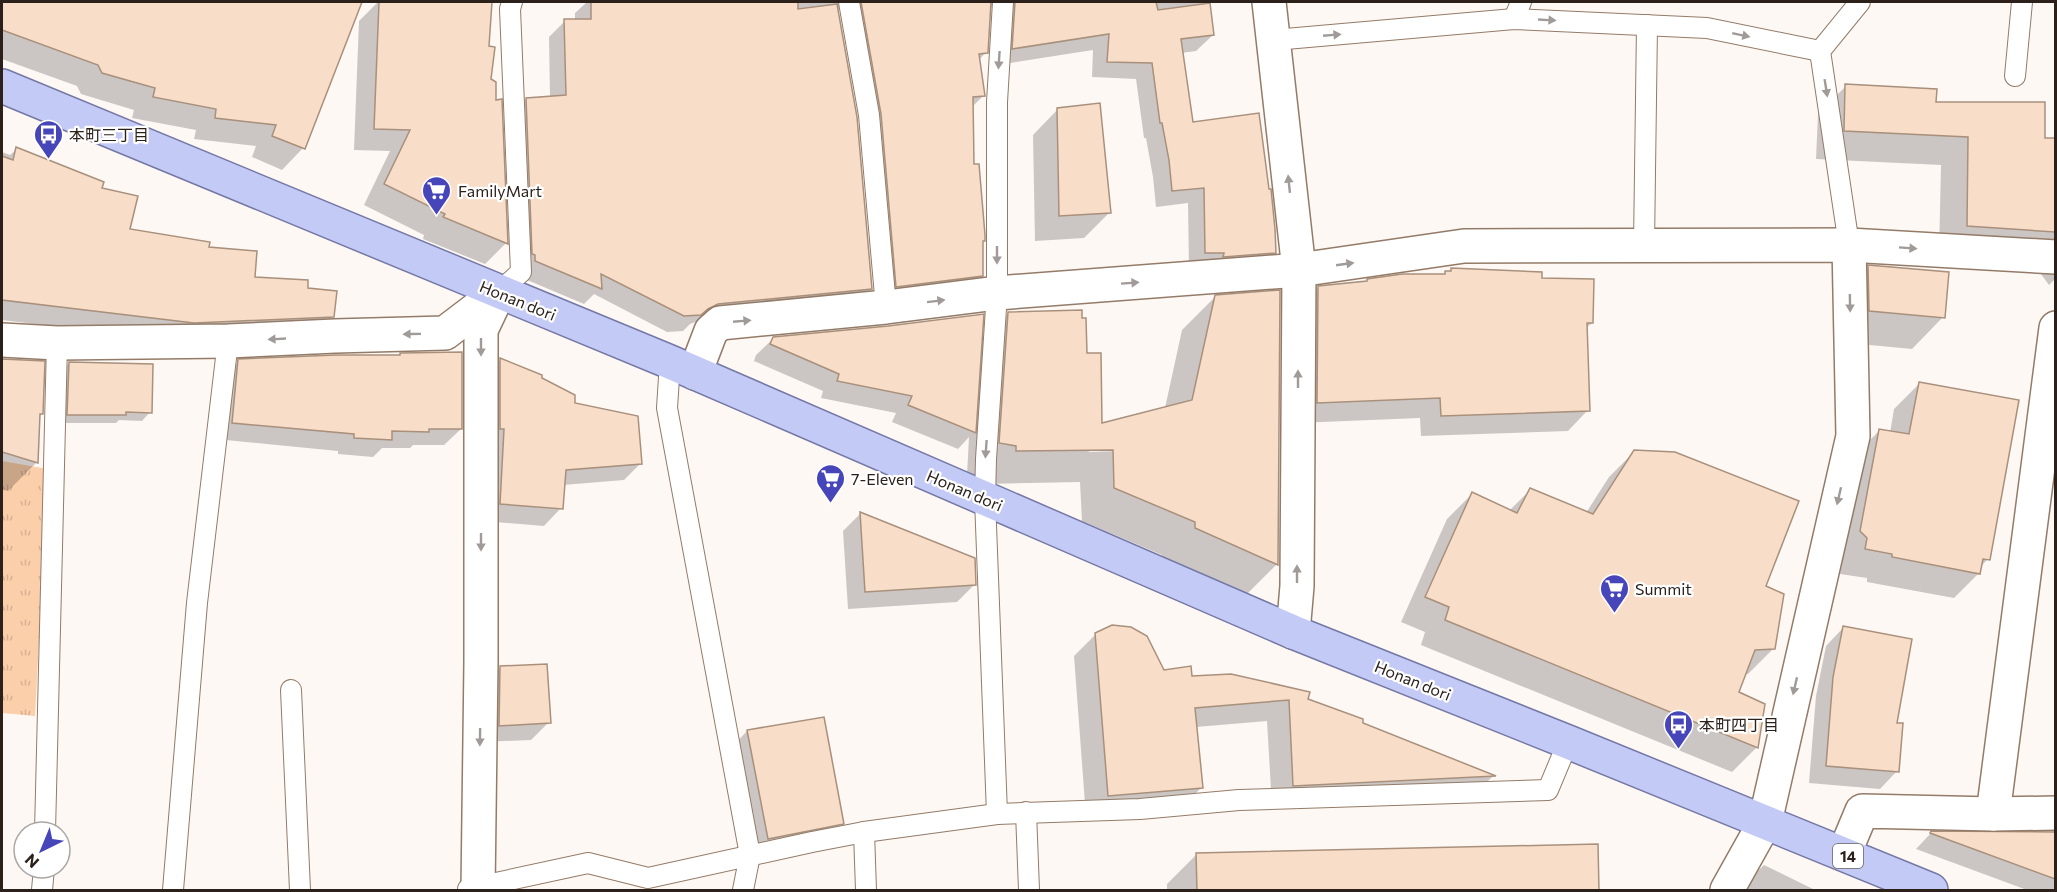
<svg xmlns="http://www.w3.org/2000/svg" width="2057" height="892" font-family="Commissioner,'Noto Sans JP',sans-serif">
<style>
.park{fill:url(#park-tufts)}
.shadow{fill:#0003;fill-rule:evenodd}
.building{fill:#f8dec9;stroke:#a8907c;stroke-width:1.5}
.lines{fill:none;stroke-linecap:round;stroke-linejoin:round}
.lane-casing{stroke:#937b68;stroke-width:22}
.street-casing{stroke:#937b68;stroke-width:36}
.primary-casing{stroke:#7478a5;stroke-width:36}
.lane{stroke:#fff;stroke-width:20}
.street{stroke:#fff;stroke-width:33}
.primary{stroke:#c4caf6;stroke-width:33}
.oneway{fill:#a09b98}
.labels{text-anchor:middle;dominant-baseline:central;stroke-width:4.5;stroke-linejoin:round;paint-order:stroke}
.shield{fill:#fff;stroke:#6b645f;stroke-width:1.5}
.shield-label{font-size:15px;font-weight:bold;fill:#2b211a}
.poi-label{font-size:16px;fill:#2b211a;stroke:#fff;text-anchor:start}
.street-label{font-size:16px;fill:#2b211a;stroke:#fff}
</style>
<defs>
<pattern id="park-tufts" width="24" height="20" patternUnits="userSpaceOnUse" patternTransform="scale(1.5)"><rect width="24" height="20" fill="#fccfab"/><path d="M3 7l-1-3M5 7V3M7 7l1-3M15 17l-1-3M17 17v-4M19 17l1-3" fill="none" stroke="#d8b193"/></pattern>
</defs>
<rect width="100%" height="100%" fill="#fef8f4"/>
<!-- park -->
<path class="park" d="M2,461L48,469L35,716L2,713Z"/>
<!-- shadow -->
<g class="shadow">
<path d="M2,2H360L303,148L282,170L252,157L256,146L194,139L196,130L132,118L134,110L81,94L77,86L2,59Z"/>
<path d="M378,2L402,4L404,2H491L488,48L489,80L494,101L506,243L485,264L423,239L424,235L364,205L390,151L354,150L359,21Z"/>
<path d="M587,2H1209L1213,35L1196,51L1181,53L1192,124L1274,252L1258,269H1189L1188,203L1156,207L1153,177L1146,138H1144L1136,79L1092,77L1093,50L997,65L994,8L990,7L986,52L979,60L983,96L971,108L973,166L981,242V275L965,292L880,302L865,130L842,10L836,8L871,289L855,305L701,320L690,324L683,331L667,332L594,294L584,304L520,277L510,115L526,99L550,98L549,37L565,21H575V13Z"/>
<path d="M1846,86L1935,103L2043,139L2056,140V278L2049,285L2038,270L1939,254L1941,165L1816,159L1818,114Z"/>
<path d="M1058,109L1109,213L1084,238L1035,241L1033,135Z"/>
<path d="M17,149L101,189L128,231L207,249L253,278L306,290L333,317L314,335L174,341L2,320V152L10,155Z"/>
<path d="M1869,267L1943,317L1912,349L1838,342L1837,298Z"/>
<path d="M1452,270L1541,280L1592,323L1585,329L1588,410L1568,431L1421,436L1420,418L1297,423L1298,308L1318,288L1443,275Z"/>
<path d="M1215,297L1277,564L1244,597L1163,561L1162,555L1082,521L1080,482L984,484L967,475L969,437L958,449L892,422L896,413L821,398L823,391L754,361L756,355L774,338L980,342L1008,314L1085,354L1101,425L1165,408L1182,330ZM1120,448V451L1088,452L1094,449Z"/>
<path d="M399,357L461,429L444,445H413L410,448H382L373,457L338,454V451L216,439L222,378L239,361Z"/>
<path d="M500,360L541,379L573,404L641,463L624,480L563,485L561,508L544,526L483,521V377Z"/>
<path d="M2,361L43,363L42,414L38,417L37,462L8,491L2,489Z"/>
<path d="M69,363L150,412L142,421L119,420L116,423H59L60,372Z"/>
<path d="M1919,384L1988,559L1980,567L1979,573L1954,598L1867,582V578L1840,574L1842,563L1835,556L1854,456L1879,431L1890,433L1894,409Z"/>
<path d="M1634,452L1764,587L1774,648L1748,674H1744L1737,693L1757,747L1732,772L1421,645L1425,632L1401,622L1447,519L1472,494L1509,511L1530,490L1586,513L1609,477Z"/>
<path d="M860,514L974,559L975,584L957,602L848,609L843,531Z"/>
<path d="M1843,628L1895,724L1897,771L1880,789L1809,783L1816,696L1826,646Z"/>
<path d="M1096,634L1164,671L1306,700L1493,776L1472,797L1272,807L1267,721L1196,727L1201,788L1179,810L1086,817L1074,656Z"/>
<path d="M500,668L549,722L531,740L482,742L483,685Z"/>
<path d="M747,731L843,823L825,841L750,856L730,749Z"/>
<path d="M1931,833H2056V890H2027L1916,849Z"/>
<path d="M1196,855L1597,890H1167V884Z"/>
<path d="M1764,865L1815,890H1742L1746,882Z"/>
</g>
<!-- building -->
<g class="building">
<path d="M2,2H362L305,149L272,136L276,125L215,118L216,109L153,97L155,88L102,73L98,65L2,30Z"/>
<path d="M379,2H492L489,46L495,47L491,79L496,82V100L502,99L508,244L443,217L445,214L384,184L410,130L374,129Z"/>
<path d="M591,2H798V9L837,4L857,117L872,289L718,304L708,309L701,315L684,316L601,274L602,289L535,261V255L532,254L526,98L566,95L564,19H591Z"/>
<path d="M861,2H991L988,53L979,54L985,96L973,97L974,164H979L985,235V241H983V276L896,287L881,114Z"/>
<path d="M1015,2H1156L1158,10L1210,3L1214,35L1181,39L1193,122L1259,113L1269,189H1271L1275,229L1276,253L1223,257L1224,253H1205L1204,188L1172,191L1169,160L1162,123H1160L1152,63L1107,62L1109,34L1012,49Z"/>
<path d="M1845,84L1937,89L1936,102H2045V138H2055V232L1967,226L1968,137L1844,131Z"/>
<path d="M1100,103L1111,213L1059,216L1057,108Z"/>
<path d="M16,147L104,182L102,188L138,196L130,229L210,242L209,247L257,251L255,277L308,280V288L337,291L334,317L194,323L2,300V156L13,160Z"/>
<path d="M1868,265L1949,272L1945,318L1869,311Z"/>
<path d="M1451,268L1542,272V278L1594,279L1593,323H1587L1590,411L1441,416L1440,398L1317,403L1318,286L1367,281V279L1402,274H1445V271H1451Z"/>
<path d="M1280,290L1278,565L1195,528V522L1114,488L1113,450L1016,451V446L999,443L1008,312L1082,310V318H1086L1087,353H1101L1102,423L1192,400L1215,295Z"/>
<path d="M984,314L976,433L908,405L912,396L837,381L839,374L770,344L773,337L888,326Z"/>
<path d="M462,352V429H429V432L392,431V440L354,438V434L232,423L238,359L336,355H400V353Z"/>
<path d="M500,358L542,375V378L575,395V403L638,416L642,464L566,470L563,509L500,504L504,429H500Z"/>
<path d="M2,359L45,361L43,414H40L38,463L2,452Z"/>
<path d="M69,362L153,364L152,413L126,412V415H67Z"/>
<path d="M1919,382L2019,400L1990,560L1983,559L1980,574L1892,557V554L1865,549L1867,538L1860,531L1879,429L1909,434Z"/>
<path d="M1634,450L1675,452L1799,501L1766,586L1784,594L1775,649L1755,650L1739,692L1765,704L1758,748L1445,620L1449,607L1425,597L1472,492L1517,513L1530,488L1593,514Z"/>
<path d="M860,512L975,558L976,585L865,592Z"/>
<path d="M1112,625L1131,627L1147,636L1164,670L1191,666L1192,676L1231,674L1310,692L1308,699L1363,719V723L1496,776L1293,786L1289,700L1195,708L1203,788L1108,796L1095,633Z"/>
<path d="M1843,626L1912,639L1897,723H1903L1899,772L1826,766L1833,677Z"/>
<path d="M547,664L551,723L499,726L500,666Z"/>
<path d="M824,717L844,824L768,839L747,730Z"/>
<path d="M1931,831L2055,832V879L1930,833Z"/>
<path d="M1598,844L1599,891H1197L1196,853Z"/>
</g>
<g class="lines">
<defs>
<g id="lane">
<path d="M849,2L869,115L886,307"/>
<path d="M1514,19L1521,2"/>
<path d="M1274,40L1514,19L1707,28L1820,51"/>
<path d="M2015,76L2022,2"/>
<path d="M1644,245L1647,25"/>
<path d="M1849,245L1820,51L1860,2"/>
<path d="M499,292L521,272L510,9L512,2"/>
<path d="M670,362L667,408L750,855L743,890"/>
<path d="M291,690L300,890"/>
<path d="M1026,812L1029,890"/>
<path d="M997,814L985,499L986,459L997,293V102L1003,2"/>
<path d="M45,832L57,343"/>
<path d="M864,832L866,890"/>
<path d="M468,889L588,863L648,878L812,842L864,832L997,814L1140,809L1239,800L1548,790L1568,742"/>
<path d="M42,890L44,868"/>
<path d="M173,890L197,603L228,341"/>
</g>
<g id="street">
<path d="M1269,2L1299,270L1297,586L1293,632"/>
<path d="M2,340L57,343L228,341L335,336L445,333L495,295"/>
<path d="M695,373L711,331L720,323L886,307L997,293L1299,270L1464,246L1849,245L2056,257"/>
<path d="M1993,814L2056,328"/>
<path d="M1844,854L1862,811L1993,814L2056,813"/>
<path d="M478,890L481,662V330L499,292"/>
<path d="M1727,890L1765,822L1853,436L1849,245"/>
</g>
<path id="primary" d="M2,86L670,362L1293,632L1568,742L1931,890"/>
</defs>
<!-- lane casing -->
<use href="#lane" class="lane-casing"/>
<!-- street casing -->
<use href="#street" class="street-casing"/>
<!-- primary casing -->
<use href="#primary" class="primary-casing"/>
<!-- lane -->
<use href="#lane" class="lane"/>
<!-- street -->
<use href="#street" class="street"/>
<!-- primary -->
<use href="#primary" class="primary"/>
</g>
<!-- one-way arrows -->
<defs><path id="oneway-solid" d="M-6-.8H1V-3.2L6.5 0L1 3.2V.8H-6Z" transform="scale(1.5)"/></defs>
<g class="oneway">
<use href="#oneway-solid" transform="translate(1547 20) rotate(3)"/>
<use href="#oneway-solid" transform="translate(1332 35) rotate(-5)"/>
<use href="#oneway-solid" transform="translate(1741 35) rotate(12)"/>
<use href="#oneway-solid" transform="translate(999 60) rotate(94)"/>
<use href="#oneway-solid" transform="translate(1826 88) rotate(81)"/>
<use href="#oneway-solid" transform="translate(1289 184) rotate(-96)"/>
<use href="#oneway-solid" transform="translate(1908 248) rotate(4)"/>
<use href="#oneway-solid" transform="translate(997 255) rotate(90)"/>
<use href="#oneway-solid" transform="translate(1345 264) rotate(-8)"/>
<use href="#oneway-solid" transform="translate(1130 283) rotate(-4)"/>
<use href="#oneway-solid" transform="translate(936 301) rotate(-7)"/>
<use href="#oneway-solid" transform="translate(1850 303) rotate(89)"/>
<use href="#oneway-solid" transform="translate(742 321) rotate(-5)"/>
<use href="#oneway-solid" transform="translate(412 334) rotate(179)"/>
<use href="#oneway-solid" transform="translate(277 339) rotate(177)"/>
<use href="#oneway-solid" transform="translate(481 347) rotate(90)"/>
<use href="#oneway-solid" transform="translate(1298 379) rotate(-90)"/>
<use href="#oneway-solid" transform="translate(986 449) rotate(94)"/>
<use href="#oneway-solid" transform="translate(1839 496) rotate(103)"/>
<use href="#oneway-solid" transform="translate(481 542) rotate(90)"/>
<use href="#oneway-solid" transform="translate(1297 574) rotate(-90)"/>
<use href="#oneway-solid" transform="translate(1795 686) rotate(103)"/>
<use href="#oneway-solid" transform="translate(480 737) rotate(91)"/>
</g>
<!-- icons -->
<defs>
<symbol id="bus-pin" viewBox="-11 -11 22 30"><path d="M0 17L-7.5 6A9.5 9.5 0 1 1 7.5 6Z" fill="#4645ba" stroke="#fff"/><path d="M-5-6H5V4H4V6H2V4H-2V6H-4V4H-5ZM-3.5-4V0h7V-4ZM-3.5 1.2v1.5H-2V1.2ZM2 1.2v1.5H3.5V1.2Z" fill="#fff"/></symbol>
<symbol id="supermarket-pin" viewBox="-11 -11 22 30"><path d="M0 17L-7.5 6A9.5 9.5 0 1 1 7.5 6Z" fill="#4645ba" stroke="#fff"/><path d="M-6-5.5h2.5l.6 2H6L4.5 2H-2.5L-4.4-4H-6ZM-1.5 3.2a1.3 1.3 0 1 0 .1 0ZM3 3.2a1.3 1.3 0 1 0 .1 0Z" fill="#fff"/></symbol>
</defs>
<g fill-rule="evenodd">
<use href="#bus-pin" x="32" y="118" width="33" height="45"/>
<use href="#supermarket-pin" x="420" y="174" width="33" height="45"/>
<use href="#supermarket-pin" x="814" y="462" width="33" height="45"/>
<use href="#supermarket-pin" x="1598" y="572" width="33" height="45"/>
<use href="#bus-pin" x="1662" y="708" width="33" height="45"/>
</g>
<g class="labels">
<!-- shield labels -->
<rect class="shield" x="1833" y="844" width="30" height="24" rx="4.5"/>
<g class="shield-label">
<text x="1848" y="856">14</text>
</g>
<!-- poi labels -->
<g class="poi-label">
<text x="69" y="134">本町三丁目</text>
<text x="458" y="190">FamilyMart</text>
<text x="851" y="478">7-Eleven</text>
<text x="1635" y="588">Summit</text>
<text x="1699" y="724">本町四丁目</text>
</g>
<!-- street labels -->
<g class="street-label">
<text transform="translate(518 300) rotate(22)">Honan dori</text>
<text transform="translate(965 490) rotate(23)">Honan dori</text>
<text transform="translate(1413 680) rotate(22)">Honan dori</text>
</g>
</g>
<!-- border -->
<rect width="2057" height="892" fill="none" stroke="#2b211a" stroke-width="6"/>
<!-- north arrow -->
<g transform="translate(42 850) rotate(223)"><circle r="28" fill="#ffffff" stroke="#aaa6a3" stroke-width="1.5"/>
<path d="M0-4.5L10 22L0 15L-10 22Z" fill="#4645ba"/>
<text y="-9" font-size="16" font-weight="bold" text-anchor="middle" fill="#2b211a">N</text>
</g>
</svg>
